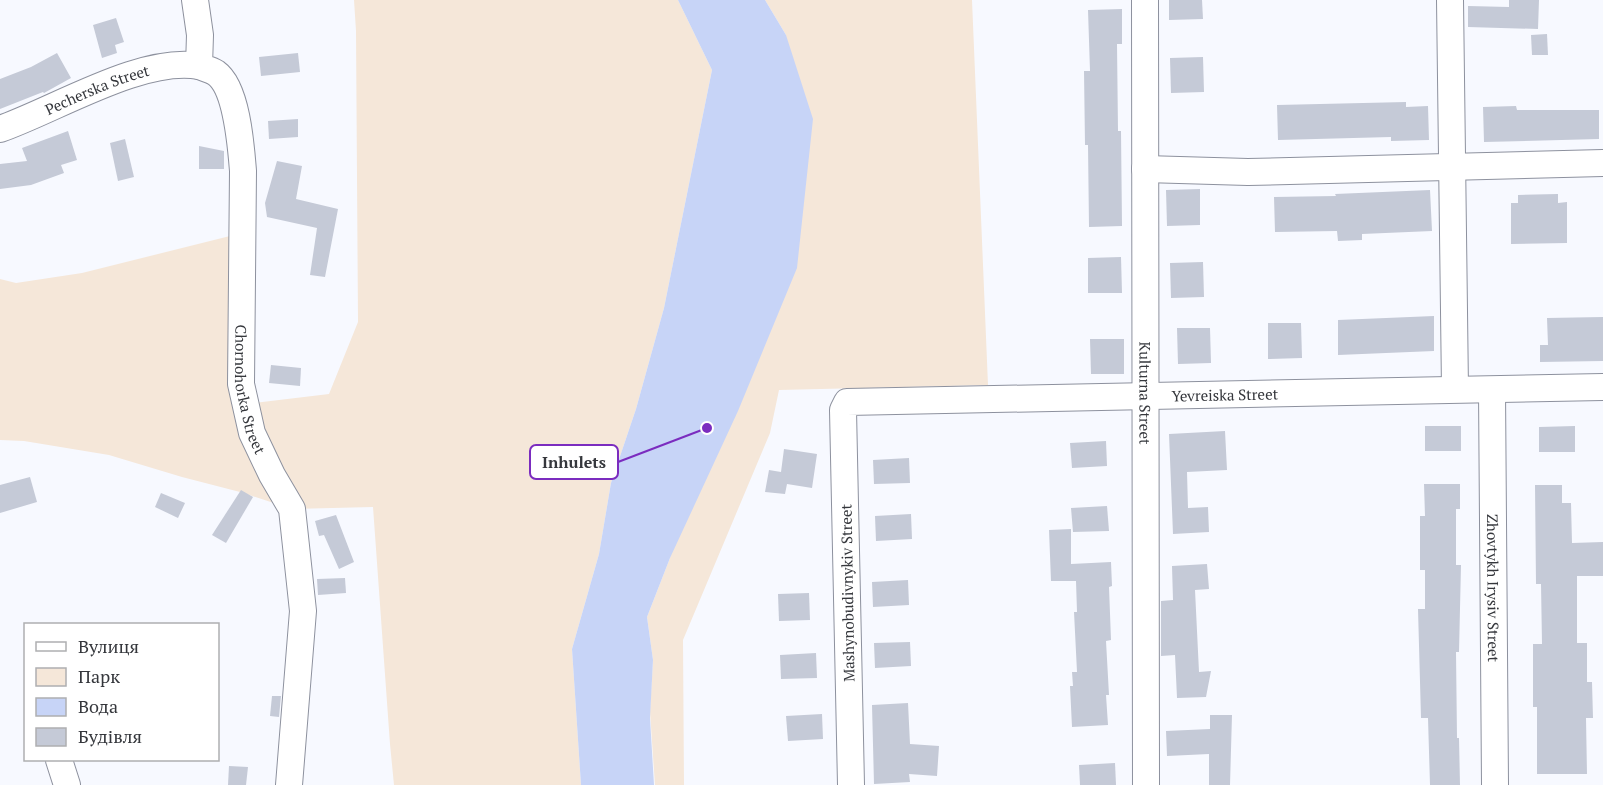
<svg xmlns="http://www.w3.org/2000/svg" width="1603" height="785" font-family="'PT Serif',serif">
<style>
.green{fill:#f5e7d9}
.water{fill:#c7d4f7}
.building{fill:#c5cad7}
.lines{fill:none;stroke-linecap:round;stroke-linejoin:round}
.minor-casing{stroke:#8d919e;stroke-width:28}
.minor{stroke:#fff;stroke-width:26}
.labels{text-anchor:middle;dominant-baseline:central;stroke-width:4.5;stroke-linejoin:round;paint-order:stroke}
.street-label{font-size:15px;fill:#35373c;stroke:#fff}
.leader{fill:none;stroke:#7b2cbf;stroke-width:2}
.callout-dot{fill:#7b2cbf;stroke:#fff;stroke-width:2}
.callout{fill:#fff;stroke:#7b2cbf;stroke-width:2}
.callout-label{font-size:16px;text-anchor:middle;font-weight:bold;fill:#35373c}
</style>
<rect width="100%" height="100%" fill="#f7f9ff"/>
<!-- green -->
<g class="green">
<path d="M354,0H678L712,70L664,308L636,409L611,483L599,554L572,649L581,785H394L390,744L373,507L292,509L240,492L182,477L109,455L24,441L0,440V279L16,283L82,273L242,233L246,404L329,394L358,322L356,31Z"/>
<path d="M765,0H972L988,385L779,390L770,433L683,640L684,785H655L650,712L653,660L647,617L670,558L786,35Z"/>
</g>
<!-- water -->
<path class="water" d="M678,0H765L786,35L813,119L797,268L738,411L670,558L647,617L653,660L650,718L654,785H581L572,649L599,554L611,483L636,409L664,308L712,70Z"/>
<!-- building -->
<g class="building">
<path d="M1169,0H1202L1203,19L1169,20Z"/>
<path d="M1509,0H1539L1538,29L1468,27V6L1509,7Z"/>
<path d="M1122,9V44H1117L1118,131H1121L1122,226L1089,227L1088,145H1085L1084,71H1090L1088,10Z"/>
<path d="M116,18L124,42L115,45L117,53L102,58L93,25Z"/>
<path d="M1547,34L1548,55H1532L1531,35Z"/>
<path d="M57,53L71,78L44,93L43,92L0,109V79L31,67Z"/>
<path d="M298,53L300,72L261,76L259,57Z"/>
<path d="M1203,57L1204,92L1171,93L1170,58Z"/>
<path d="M1406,102V107L1428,106L1429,140L1391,141V137L1278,140L1277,105Z"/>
<path d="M1516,106L1517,110H1599V139L1484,142L1483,107Z"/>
<path d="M298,119V137L269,139L268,121Z"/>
<path d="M68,131L77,160L61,165L64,173L31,185L0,189V164L27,161L22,148Z"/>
<path d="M125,139L134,177L118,181L110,143Z"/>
<path d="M199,146L224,151V169H199Z"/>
<path d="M277,161L302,166L296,199L338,209L325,277L310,275L317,228L267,217L265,203Z"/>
<path d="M1200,189V225L1167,226L1166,190Z"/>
<path d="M1430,190L1432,231L1362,234V240L1338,241L1337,231L1275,232L1274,197L1336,196L1335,194Z"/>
<path d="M1558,194V203L1567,202V243L1511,244V203H1518V195Z"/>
<path d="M1121,257L1122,293H1088V258Z"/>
<path d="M1203,262L1204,297L1171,298L1170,263Z"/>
<path d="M1434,316V351L1338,355V320Z"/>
<path d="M1603,317V361L1540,362V345H1548L1547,318Z"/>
<path d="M1268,323H1301L1302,358L1268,359Z"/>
<path d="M1177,328H1210L1211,363L1178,364Z"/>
<path d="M1090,339H1124V374H1091Z"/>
<path d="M271,365L301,368L300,386L269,383Z"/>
<rect x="1425" y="426" width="36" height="25"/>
<path d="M1575,426V452H1539V427Z"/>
<path d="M1225,431L1227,470L1187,472L1188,508L1208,507L1209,532L1173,534L1169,434Z"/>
<path d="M1106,441L1107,466L1072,468L1070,443Z"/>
<path d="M784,449L817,454L812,488L787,484L785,494L765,492L769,470L781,472Z"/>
<path d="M909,458L910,483L874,484L873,460Z"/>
<path d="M30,477L37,502L0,513V485Z"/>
<path d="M1424,484H1460V509H1456V565H1461L1459,652H1456L1457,738H1459L1460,785H1430L1428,718H1421L1418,609H1425V570H1420V516H1425Z"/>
<path d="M1535,485H1562V503H1571L1572,543L1603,542V576H1577V643H1587V682H1592L1593,718H1586L1587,774H1537V707H1533V644H1542L1541,584H1536Z"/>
<path d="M241,490L253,497L226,543L212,535Z"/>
<path d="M161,493L185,503L178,518L155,507Z"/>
<path d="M1107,506L1109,531L1073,532L1071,508Z"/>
<path d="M911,514L912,539L876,541L875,516Z"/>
<path d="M336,515L354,562L339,569L324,535L319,536L315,521Z"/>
<path d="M1071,529V564L1111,562L1112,586L1109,587L1111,640L1106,641L1109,695H1106L1108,725L1072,727L1070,686H1073L1072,672H1077L1074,612H1077L1076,581H1051L1049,530Z"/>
<path d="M1207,564L1209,589L1195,590L1199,672L1211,671L1206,697L1177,698L1175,655L1161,656V601L1173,600L1172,566Z"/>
<path d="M345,578L346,593L318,595L317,579Z"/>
<path d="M908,580L909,605L873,607L872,582Z"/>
<path d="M809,593L810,620L779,621L778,594Z"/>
<path d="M910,642L911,666L875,668L874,643Z"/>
<path d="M816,653L817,678L781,679L780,655Z"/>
<path d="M272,696H281L279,717L270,716Z"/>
<path d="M908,703L910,744L939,746L937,776L909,774L910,782L874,784L872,705Z"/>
<path d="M822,714L823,739L788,741L786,716Z"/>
<path d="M1210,715H1232L1230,785H1209V754L1167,756L1166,731L1210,729Z"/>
<path d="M1115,763L1116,785H1080L1079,765Z"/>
<path d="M229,766L248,767L246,785H228Z"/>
</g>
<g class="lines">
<defs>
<g id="minor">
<path id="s1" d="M195,0L200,35L199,66C204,68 211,70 216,73C237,88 241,146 243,171L241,384L252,433L272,475L292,509L303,611L289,785"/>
<path id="s2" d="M1145,0L1146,785"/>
<path d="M1450,0L1455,389"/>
<path id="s3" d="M0,129C55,110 141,56 199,66"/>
<path d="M1145,169L1248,172L1603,163"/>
<path id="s4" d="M1492,390L1495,785"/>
<path d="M59,760L67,785"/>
<path id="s5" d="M851,785L843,410L847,402L1603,387"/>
</g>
</defs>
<!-- minor casing -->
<use href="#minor" class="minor-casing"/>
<!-- minor -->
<use href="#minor" class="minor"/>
</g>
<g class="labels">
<!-- street labels -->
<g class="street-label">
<text stroke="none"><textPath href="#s3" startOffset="105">Pecherska Street</textPath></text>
<text stroke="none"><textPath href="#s1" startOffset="408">Chornohorka Street</textPath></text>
<text stroke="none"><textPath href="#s2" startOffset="393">Kulturna Street</textPath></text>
<text stroke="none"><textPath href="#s5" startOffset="762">Yevreiska Street</textPath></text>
<text stroke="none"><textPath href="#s4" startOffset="198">Zhovtykh Irysiv Street</textPath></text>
<text transform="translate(847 593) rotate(-91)">Mashynobudivnykiv Street</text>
</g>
</g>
<!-- callouts -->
<path class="leader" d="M707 428L618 462"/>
<circle class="callout-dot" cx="707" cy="428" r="6"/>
<rect class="callout" x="530" y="445" width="88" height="34" rx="6"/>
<g class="callout-label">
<text x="574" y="468">Inhulets</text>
</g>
<!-- legend -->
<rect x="24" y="623" width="195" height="138" fill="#ffffff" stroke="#aeafb1" stroke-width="1.5"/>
<rect x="36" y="642" width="30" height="9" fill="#ffffff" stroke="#aeafb1" stroke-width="1.5"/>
<text x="78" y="653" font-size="18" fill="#35373c">Вулиця</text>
<rect x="36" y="668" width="30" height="18" fill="#f5e7d9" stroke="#aeafb1" stroke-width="1.5"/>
<text x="78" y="683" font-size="18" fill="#35373c">Парк</text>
<rect x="36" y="698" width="30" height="18" fill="#c7d4f7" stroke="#aeafb1" stroke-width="1.5"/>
<text x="78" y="713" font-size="18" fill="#35373c">Вода</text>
<rect x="36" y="728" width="30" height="18" fill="#c5cad7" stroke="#aeafb1" stroke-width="1.5"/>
<text x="78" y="743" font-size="18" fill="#35373c">Будівля</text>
</svg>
